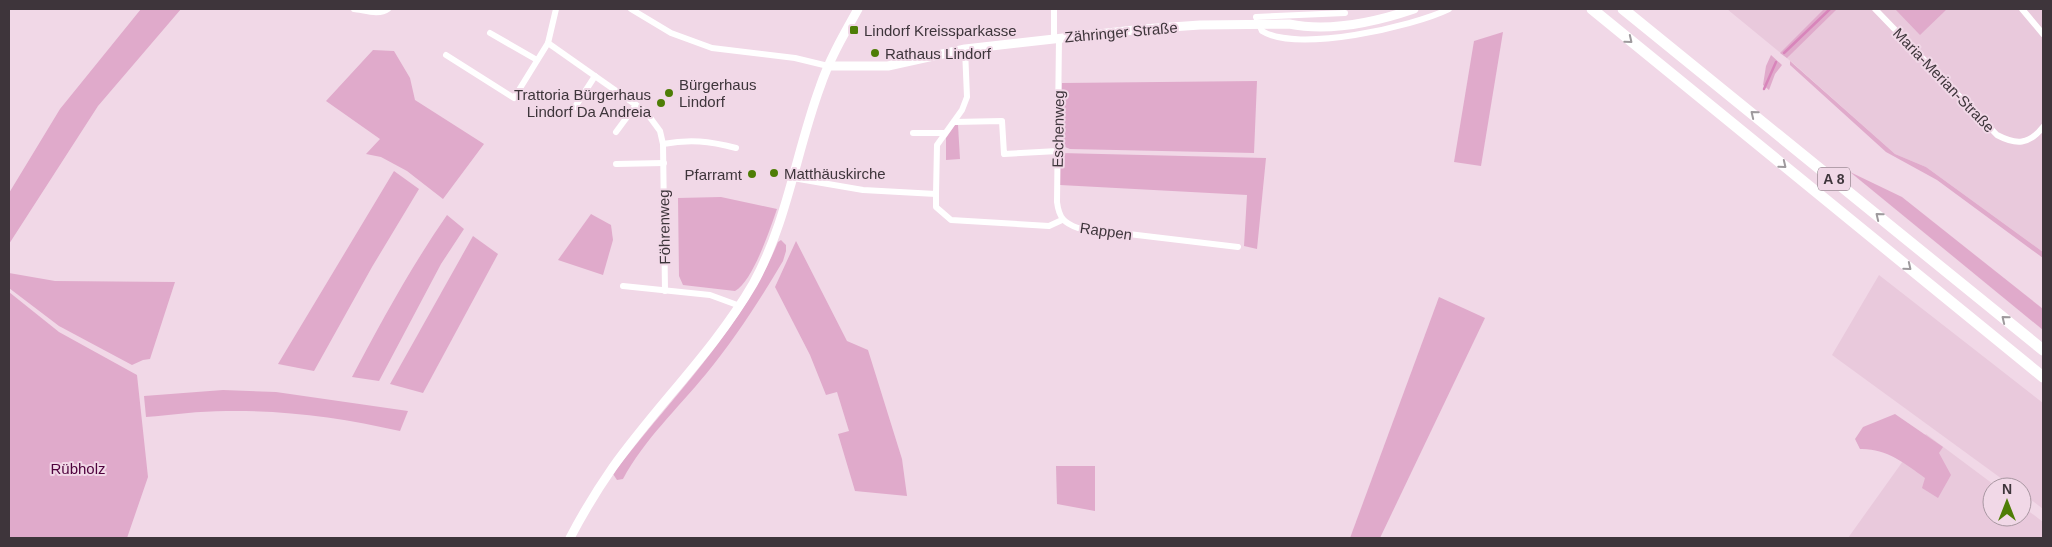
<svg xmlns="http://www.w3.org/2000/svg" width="2052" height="547" font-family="Helvetica,sans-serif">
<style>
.built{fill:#e9c9dc}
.green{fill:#e0aacb}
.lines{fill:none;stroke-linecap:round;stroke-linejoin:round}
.stream{stroke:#d885bb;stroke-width:2.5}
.street{stroke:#fff;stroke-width:6}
.secondary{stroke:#fff;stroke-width:9}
.highway{stroke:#fff;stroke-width:11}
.oneway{stroke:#9e9a9d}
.poi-dot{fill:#4e7d06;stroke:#f1d8e7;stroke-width:2}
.labels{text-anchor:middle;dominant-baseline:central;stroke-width:4;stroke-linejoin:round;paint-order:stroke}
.shield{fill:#f1d8e7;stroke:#74666f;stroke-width:1}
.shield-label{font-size:14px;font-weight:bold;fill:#3e353b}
.poi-label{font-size:15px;fill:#3e353b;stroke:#f1d8e7;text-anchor:start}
.street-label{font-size:15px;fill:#3e353b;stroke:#f1d8e7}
.park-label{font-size:15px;fill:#4f033d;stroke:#f1d8e7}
</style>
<rect width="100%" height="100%" fill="#f1d8e7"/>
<!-- built -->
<g class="built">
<path d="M1727,9H2043V252L1926,167L1895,154L1794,64Z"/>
<path d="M1879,275L2043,403V509L2022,493V487H2013L1832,355Z"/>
<path d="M1926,434L1997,487H1992V517H2022V506L2043,522V538H1848L1903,461Z"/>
</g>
<!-- green -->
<g class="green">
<path d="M141,9H181L98,106L9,244V193L60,109Z"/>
<path d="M1824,9H1837L1787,58L1780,53Z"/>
<path d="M1895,9H1947L1920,35Z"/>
<path d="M1503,32L1481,166L1454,162L1474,41Z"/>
<path d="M373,50L394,51L410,78L415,100L484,144L443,199L407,171L381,157L366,154L380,139L326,101Z"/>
<path d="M1771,55L1782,65L1775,74L1769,90L1763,85L1766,66Z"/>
<path d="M1790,61L1895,154L1926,167L2043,252V258L1937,180L1886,152L1790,65Z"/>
<path d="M1257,81L1254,153L1070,149L1060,145L1062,83Z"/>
<path d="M955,125H958L960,159L946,160V138Z"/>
<path d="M1060,153L1266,158L1257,249L1244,246L1247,195L1060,185Z"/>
<path d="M394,171L419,189L372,267L314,371L278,364Z"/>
<path d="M1850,172L1902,197L2043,309V330Z"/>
<path d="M721,197L777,209C770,229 753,281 735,291L683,285L679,276L678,198Z"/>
<path d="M591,214L611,225L613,240L603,275L558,260Z"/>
<path d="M447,215L464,229L441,264L379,381L352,377C381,322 411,267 447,215Z"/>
<path d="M473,236L498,254L423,393L390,384Z"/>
<path d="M781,240L786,245V251L783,261C760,300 735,339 706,374C678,408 644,440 623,479L617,480L613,474C670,399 742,330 778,242Z"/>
<path d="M796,241L847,341L868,350L902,459L907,496L855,491L838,434L849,431L837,392L826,395L810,355L775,287Z"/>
<path d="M9,273L55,281L175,282L150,359L143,360L132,365L59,326L9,288Z"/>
<path d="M9,292L59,332L137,375L148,477L127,538H9Z"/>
<path d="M1439,297L1485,318L1380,538H1350Z"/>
<path d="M223,390L276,392L408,411L400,431C343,418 285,410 226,411C199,411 172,415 146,417L144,396Z"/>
<path d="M1895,414L1943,447L1939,453L1951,475L1938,498L1922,488L1925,478C1905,463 1885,448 1860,449L1855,439L1863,427Z"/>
<path d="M1056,466H1095V511L1057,504Z"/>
</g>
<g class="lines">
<!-- stream -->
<g class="stream">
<path d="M1784,53L1830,9"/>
<path d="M1764,89L1776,62"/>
</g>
<!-- street -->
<g class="street">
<path d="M354,9C364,10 379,16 388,9"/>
<path d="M631,9L671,33L712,48L795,58L828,66"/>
<path d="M1054,9V39"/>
<path d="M1875,9L1997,135C2016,145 2029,145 2043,127"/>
<path d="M2022,9L2043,34"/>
<path d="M1345,13L1256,17L1262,31C1297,53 1412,27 1449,9"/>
<path d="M490,33L537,60"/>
<path d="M1059,38L1057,202C1059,218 1064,223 1078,228L1238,247"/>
<path d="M548,43L646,112L660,131L663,144L665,291"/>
<path d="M446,55L514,98L548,43L556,9"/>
<path d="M575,107L595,76"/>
<path d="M954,122L1002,121L1004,154L1058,151"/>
<path d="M616,132L636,105"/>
<path d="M913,133H944"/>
<path d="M663,144C690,139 709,141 736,148"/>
<path d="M616,164L664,163"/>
<path d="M793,178L863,190L936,194L937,145L962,110L967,97L965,49"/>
<path d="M936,194V207L951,220L1049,226L1062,220"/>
<path d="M623,286L710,295L740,306"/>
</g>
<!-- secondary -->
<g class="secondary">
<path d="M828,66H888L965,49L1143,29L1200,25L1289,24C1329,32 1376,22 1414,9"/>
<path d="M570,538C583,513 597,490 613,467C658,404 714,351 753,284C787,223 796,152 820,87C829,60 844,34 858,9"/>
</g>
<!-- highway -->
<g class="highway">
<path d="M1592,9L2043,377"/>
<path d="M1623,9L2043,350"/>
</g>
</g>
<!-- one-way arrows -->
<defs><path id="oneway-chevron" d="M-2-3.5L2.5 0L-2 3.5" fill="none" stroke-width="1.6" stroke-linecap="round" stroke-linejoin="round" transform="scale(1.25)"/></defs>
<g class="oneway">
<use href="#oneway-chevron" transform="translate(1629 40) rotate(39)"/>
<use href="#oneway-chevron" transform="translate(1754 114) rotate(-141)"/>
<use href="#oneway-chevron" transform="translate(1783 165) rotate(39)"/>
<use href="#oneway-chevron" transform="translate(1879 216) rotate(-141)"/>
<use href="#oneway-chevron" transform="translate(1908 267) rotate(39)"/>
<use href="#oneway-chevron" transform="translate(2005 319) rotate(-141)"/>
</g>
<!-- markers -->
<g class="poi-dot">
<rect x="849" y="25" width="10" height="10" rx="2.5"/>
<circle cx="875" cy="53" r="5"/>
<circle cx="669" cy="93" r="5"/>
<circle cx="661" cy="103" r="5"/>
<circle cx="774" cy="173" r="5"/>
<circle cx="752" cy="174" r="5"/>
</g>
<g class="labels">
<!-- shield labels -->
<rect class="shield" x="1818" y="167.5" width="32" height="23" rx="4"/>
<g class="shield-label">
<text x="1834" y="179">A 8</text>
</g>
<!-- poi labels -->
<g class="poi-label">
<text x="864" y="30">Lindorf Kreissparkasse</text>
<text x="885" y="53">Rathaus Lindorf</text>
<text x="679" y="84">Bürgerhaus<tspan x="679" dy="17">Lindorf</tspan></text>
<text x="651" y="94" text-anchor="end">Trattoria Bürgerhaus<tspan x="651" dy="17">Lindorf Da Andreia</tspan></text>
<text x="784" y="173">Matthäuskirche</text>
<text x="742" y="174" text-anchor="end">Pfarramt</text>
</g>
<!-- street labels -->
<g class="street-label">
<text transform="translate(1121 32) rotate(-5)">Zähringer Straße</text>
<text transform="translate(1944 80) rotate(46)">Maria-Merian-Straße</text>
<text transform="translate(1058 129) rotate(-89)">Eschenweg</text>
<text transform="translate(664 227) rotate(-91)">Föhrenweg</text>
<text transform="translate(1106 231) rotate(8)">Rappen</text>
</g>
<!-- park labels -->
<g class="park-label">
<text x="78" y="468">Rübholz</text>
</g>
</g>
<!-- border -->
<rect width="2052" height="547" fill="none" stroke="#3e353b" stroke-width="20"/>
<!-- north arrow -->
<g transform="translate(2007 502)"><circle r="24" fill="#f1d8e7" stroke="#a997a2"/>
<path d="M0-4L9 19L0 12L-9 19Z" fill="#4e7d06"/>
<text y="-8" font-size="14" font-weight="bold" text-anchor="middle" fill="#3e353b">N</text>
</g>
</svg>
